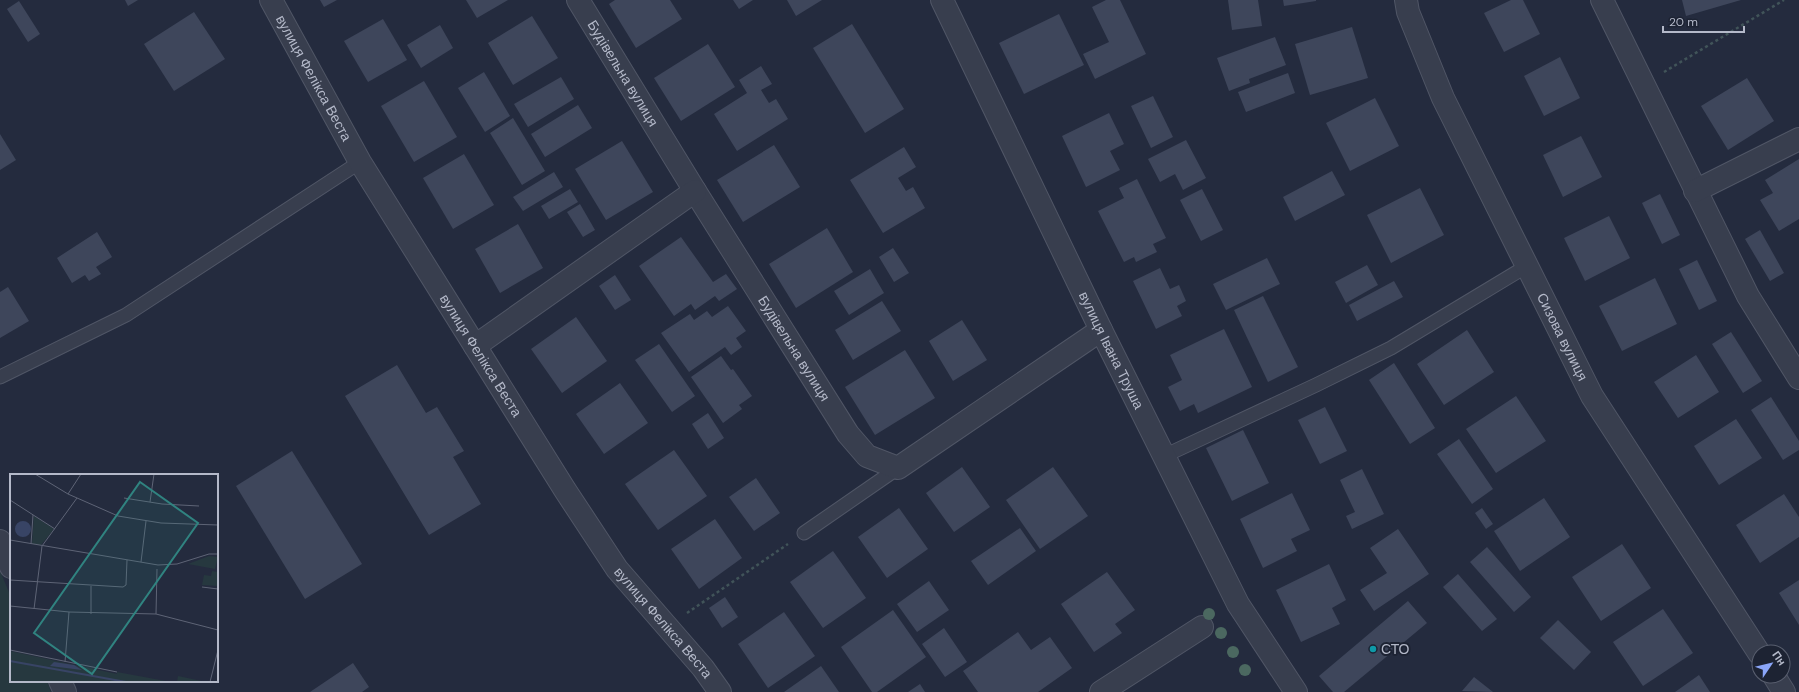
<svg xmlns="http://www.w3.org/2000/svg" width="1799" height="692" font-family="'DM Sans',sans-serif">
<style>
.green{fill:#26383f}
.building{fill:#3e465b}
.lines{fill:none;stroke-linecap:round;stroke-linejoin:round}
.lane-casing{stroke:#505666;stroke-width:15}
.street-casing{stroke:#505666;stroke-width:24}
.path{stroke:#415459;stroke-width:2.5;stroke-dasharray:3 3;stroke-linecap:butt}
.lane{stroke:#383e4e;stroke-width:13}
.street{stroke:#383e4e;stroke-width:22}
.tree{fill:#4b6860}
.culture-dot{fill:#0f9aa8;stroke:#1d2333;stroke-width:1.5}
.labels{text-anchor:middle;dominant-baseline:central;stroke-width:4;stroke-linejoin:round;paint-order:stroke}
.street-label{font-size:14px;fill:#b4b9c9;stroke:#1d2333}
.poi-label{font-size:14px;fill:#b4b9c9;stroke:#1d2333;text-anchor:start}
.inset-river{fill:none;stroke:#384465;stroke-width:2}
.inset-road{fill:none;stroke:#5e6476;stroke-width:1}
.view{fill:#308380;fill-opacity:0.15;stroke:#308380;stroke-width:2}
.inset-edge{fill:none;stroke:#b4b9c9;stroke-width:2}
</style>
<rect width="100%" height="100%" fill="#242b3e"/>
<!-- green -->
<path class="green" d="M0,571L11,597V681H47L51,692H0Z"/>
<!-- building -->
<g class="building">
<path d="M125,0H138L128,6Z"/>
<path d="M320,0H337L324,7Z"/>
<path d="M466,0H508L477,18Z"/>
<path d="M615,0H670L682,19L636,48L609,4Z"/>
<path d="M733,0H753L739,9Z"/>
<path d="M787,0H822L796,16Z"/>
<path d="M1106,0H1120L1146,54L1095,79L1083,54L1109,42L1092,7Z"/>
<path d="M1228,0H1258L1262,26L1232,30Z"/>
<path d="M1283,0H1316V1L1284,6Z"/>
<path d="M1511,0H1523L1540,34L1504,52L1484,13Z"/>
<path d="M1682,0H1741L1686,16Z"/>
<path d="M19,1L40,34L28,42L7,9Z"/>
<path d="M194,12L225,59L174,91L144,44Z"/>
<path d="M1059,14L1084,65L1024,94L999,43Z"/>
<path d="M532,16L558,58L513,85L488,43Z"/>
<path d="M383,19L407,60L368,82L344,41Z"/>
<path d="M852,24L904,109L865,133L813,48Z"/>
<path d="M440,25L453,48L421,68L407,45Z"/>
<path d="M1352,27L1368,78L1310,95L1295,44Z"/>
<path d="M1275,37L1286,65L1249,79L1250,83L1229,91L1217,58Z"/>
<path d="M708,44L735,87L681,121L654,78Z"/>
<path d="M1560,57L1580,98L1544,116L1524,76Z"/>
<path d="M761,66L772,84L761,90L769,103L776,99L788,119L737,151L714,114L747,93L739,80Z"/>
<path d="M484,72L510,116L485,132L458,88Z"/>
<path d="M1288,73L1295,93L1246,112L1238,92Z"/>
<path d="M561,77L574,99L528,127L514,104Z"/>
<path d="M1747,78L1774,121L1728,150L1701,106Z"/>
<path d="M424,81L457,137L414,162L381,106Z"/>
<path d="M1153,96L1173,137L1151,148L1131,106Z"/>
<path d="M1375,98L1399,146L1350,171L1326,123Z"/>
<path d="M578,105L592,128L545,157L531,134Z"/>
<path d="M1109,113L1124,144L1110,151L1120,170L1086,187L1062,136Z"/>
<path d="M513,118L545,171L522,185L490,133Z"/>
<path d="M0,134L16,160L0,170Z"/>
<path d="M1581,136L1602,177L1563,197L1543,155Z"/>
<path d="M1186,140L1206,178L1183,190L1175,174L1160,182L1148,159Z"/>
<path d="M622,141L653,192L606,220L575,169Z"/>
<path d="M774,145L800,187L743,222L717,180Z"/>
<path d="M904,147L916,167L898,178L906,191L913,187L925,208L883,233L850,180Z"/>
<path d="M464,154L494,205L453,229L423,178Z"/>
<path d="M1799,159V219L1779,231L1760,200L1773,193L1765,180Z"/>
<path d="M1332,171L1345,195L1295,221L1283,197Z"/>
<path d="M554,172L563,187L523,211L513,197Z"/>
<path d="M1137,179L1166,238L1153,244L1157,252L1136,262L1134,257L1124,262L1098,211L1124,198L1119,188Z"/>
<path d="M1420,188L1444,235L1391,263L1367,215Z"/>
<path d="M570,189L578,202L549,219L541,206Z"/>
<path d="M1202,189L1223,230L1201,241L1180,200Z"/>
<path d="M1660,194L1680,235L1662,244L1642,203Z"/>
<path d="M580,204L595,230L583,237L567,212Z"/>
<path d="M1609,216L1630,258L1585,281L1564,238Z"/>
<path d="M518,224L543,268L500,293L475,249Z"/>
<path d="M827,228L853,272L796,308L769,264Z"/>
<path d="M1760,230L1784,273L1770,281L1745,239Z"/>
<path d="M97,232L112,257L96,267L101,274L89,281L85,275L72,283L57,258Z"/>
<path d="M681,237L713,282L726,274L737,289L719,301L715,296L695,310L691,304L674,316L639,266Z"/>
<path d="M893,248L909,273L894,282L879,257Z"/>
<path d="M1267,258L1280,284L1226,310L1213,284Z"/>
<path d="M1697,260L1717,301L1699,310L1679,269Z"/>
<path d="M1367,265L1378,285L1346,303L1335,282Z"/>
<path d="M1160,268L1170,289L1179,285L1186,301L1177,306L1182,316L1156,329L1133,281Z"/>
<path d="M870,269L884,293L849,315L834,291Z"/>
<path d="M615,275L631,300L615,310L599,286Z"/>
<path d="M1655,278L1677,324L1622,351L1599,306Z"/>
<path d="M1394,281L1403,297L1357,321L1349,305Z"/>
<path d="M8,287L29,321L0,338V292Z"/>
<path d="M1263,296L1298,367L1268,382L1234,310Z"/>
<path d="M882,301L901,331L853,360L835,330Z"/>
<path d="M728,306L746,331L736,338L742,347L731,355L725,347L689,372L661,333L690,314L694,320L707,311L712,317Z"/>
<path d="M576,317L607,361L562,393L531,349Z"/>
<path d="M962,320L987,360L953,381L929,341Z"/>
<path d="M1224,329L1252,387L1198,413L1194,404L1180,411L1168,387L1182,380L1170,355Z"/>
<path d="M1467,330L1494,372L1444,405L1417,364Z"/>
<path d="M1731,332L1762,381L1743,393L1712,344Z"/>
<path d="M659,344L695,396L672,412L635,360Z"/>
<path d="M905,350L935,398L875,435L845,387Z"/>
<path d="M1696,355L1719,392L1678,418L1654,382Z"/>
<path d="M721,356L731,370L733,369L752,396L739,405L742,409L723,423L691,377Z"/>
<path d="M1394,363L1435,428L1410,444L1369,380Z"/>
<path d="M397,365L426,413L437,407L464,451L453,457L481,504L429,535L345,396Z"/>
<path d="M620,383L648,423L604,454L576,414Z"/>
<path d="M1516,396L1546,441L1496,473L1466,429Z"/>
<path d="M1771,397L1799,441V450L1783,460L1751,410Z"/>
<path d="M1325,407L1347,451L1320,464L1298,420Z"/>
<path d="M708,413L724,438L708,449L692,424Z"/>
<path d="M1736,419L1762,458L1719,485L1694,446Z"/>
<path d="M1243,430L1269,483L1232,501L1206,448Z"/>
<path d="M1459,439L1493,489L1472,504L1437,454Z"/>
<path d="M674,450L707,496L658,530L625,484Z"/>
<path d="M292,451L362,564L305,599L236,486Z"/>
<path d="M962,467L990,507L954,532L926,493Z"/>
<path d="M1053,467L1088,516L1040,549L1006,500Z"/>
<path d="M1362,469L1384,514L1352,529L1346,516L1355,512L1340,480Z"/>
<path d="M756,478L780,513L754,531L729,497Z"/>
<path d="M1292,493L1310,530L1291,539L1297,551L1263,568L1240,519Z"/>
<path d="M1784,494L1799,517V537L1760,563L1736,525Z"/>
<path d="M1544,498L1570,537L1520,571L1494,531Z"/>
<path d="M899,508L928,549L887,578L858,537Z"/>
<path d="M1482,508L1493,524L1486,529L1475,513Z"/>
<path d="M715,519L742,558L699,589L671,549Z"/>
<path d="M1020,528L1036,551L988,585L971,561Z"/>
<path d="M1398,529L1429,574L1374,611L1360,590L1387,573L1370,548Z"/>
<path d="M1622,544L1651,588L1601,621L1572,577Z"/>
<path d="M1487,547L1531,597L1514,612L1470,562Z"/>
<path d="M833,551L866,598L823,628L790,582Z"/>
<path d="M1329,564L1346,600L1332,608L1340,624L1301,642L1276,590Z"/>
<path d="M1107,572L1135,610L1115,624L1122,633L1094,652L1061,604Z"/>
<path d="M1458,574L1497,619L1482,631L1443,587Z"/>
<path d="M1799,580V625L1779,593Z"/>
<path d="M929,581L949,610L917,632L897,604Z"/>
<path d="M725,597L738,617L722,628L709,608Z"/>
<path d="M1408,601L1427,623L1344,692H1333L1319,676Z"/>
<path d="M1663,609L1693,653L1643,686L1613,642Z"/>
<path d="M893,610L926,657L877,692H872L841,647Z"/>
<path d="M784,612L815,656L768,688L738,644Z"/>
<path d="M1558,620L1591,652L1574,670L1540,638Z"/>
<path d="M944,628L967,662L945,677L922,644Z"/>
<path d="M1018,632L1031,650L1050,637L1072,668L1038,692H978L963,671Z"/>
<path d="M353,663L369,687L362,692H310Z"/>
<path d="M821,666L839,692H784Z"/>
<path d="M1699,675L1710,692H1675Z"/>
<path d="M1474,677L1493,692L1462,691Z"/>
<path d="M920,684L925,692H908Z"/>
</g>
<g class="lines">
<defs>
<g id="lane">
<path d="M0,377L126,315L360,162"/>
<path d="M1164,456L1316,385L1391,348L1527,266"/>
<path d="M804,533L898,468"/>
</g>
<g id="street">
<path id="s1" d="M271,0L360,162L565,490L617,569L703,668L720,692"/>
<path id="s2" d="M578,0L695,191L848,434L867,456L898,468L1101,330"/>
<path id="s3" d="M942,0L1101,330L1238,604L1296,692"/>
<path id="s4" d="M1406,0L1408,12L1443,98L1592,396L1759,653"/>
<path d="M1602,0L1748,296L1799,378"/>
<path d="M1695,191L1799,139"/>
<path d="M475,346L695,191"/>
<path d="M0,541L11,567"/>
<path d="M1774,676L1784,692"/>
<path d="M60,681L65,692"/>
<path d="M1101,692L1202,627"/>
</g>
</defs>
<!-- lane casing -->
<use href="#lane" class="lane-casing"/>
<!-- street casing -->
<use href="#street" class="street-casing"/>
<!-- path -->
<g class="path">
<path d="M1664,72L1784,0"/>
<path d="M687,613L788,544"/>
</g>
<!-- lane -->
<use href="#lane" class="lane"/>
<!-- street -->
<use href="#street" class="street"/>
</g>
<!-- trees -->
<g class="tree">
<circle cx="1209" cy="614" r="6"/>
<circle cx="1221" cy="633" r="6"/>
<circle cx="1233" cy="652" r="6"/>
<circle cx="1245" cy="670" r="6"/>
</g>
<!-- markers -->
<circle class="culture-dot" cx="1373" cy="649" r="4"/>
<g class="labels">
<!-- street labels -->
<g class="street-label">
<text stroke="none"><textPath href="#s2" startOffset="86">Будівельна вулиця</textPath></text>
<text stroke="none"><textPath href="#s1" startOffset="89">вулиця Фелікса Веста</textPath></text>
<text stroke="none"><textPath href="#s4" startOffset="372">Сизова вулиця</textPath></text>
<text stroke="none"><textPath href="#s2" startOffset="410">Будівельна вулиця</textPath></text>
<text stroke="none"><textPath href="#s3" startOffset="389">вулиця Івана Труша</textPath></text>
<text stroke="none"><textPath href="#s1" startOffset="413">вулиця Фелікса Веста</textPath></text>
<text stroke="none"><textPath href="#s1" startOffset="737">вулиця Фелікса Веста</textPath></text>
</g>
<!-- poi labels -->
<g class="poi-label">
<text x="1381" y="649">СТО</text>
</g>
</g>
<!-- overview -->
<g transform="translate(10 474)">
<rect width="208" height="208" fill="#242b3e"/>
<path d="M24,42L44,55L31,71L22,70ZM199,82L208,83L205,95L178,90ZM202,97L208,98V112L192,111L194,101L201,102ZM0,177L107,200V198L161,208H0ZM168,202L196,208H167Z" fill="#26383f"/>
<path d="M5 55a8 8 0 1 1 16 0a8 8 0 1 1-16 0ZM44,188L64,191L72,196L40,192Z" fill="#384465"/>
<path class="inset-river" d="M0,187L116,208"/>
<path class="inset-road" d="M25,0L58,20L108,42L151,49L208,51M58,20L71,0M114,24L152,30L189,32M0,26L45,55M140,28L144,0M0,66L148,91L167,90L199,80H208M21,70L23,41M131,88L136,47M0,106L113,113L116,111L117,86M81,112V140M192,113L208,115M0,132L59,138L146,140L208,156M24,135L32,72L67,24M146,140L147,95M0,176L107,198M55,188L59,138M200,208L208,176"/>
<path class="view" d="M130,8L188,49L82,200L24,159Z"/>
<rect width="208" height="208" class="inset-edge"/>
</g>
<!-- north arrow -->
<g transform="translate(1771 664) rotate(55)"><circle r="19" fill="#1d2333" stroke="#595f6f"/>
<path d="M0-3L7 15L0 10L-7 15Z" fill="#8aa5f8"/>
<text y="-6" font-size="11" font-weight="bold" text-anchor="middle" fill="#b4b9c9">Пн</text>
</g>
<!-- scale -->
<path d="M1663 26v6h81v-6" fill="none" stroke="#b4b9c9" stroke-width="2"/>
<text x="1669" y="26" font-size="12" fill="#b4b9c9" stroke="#1d2333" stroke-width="3" paint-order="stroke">20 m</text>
</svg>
